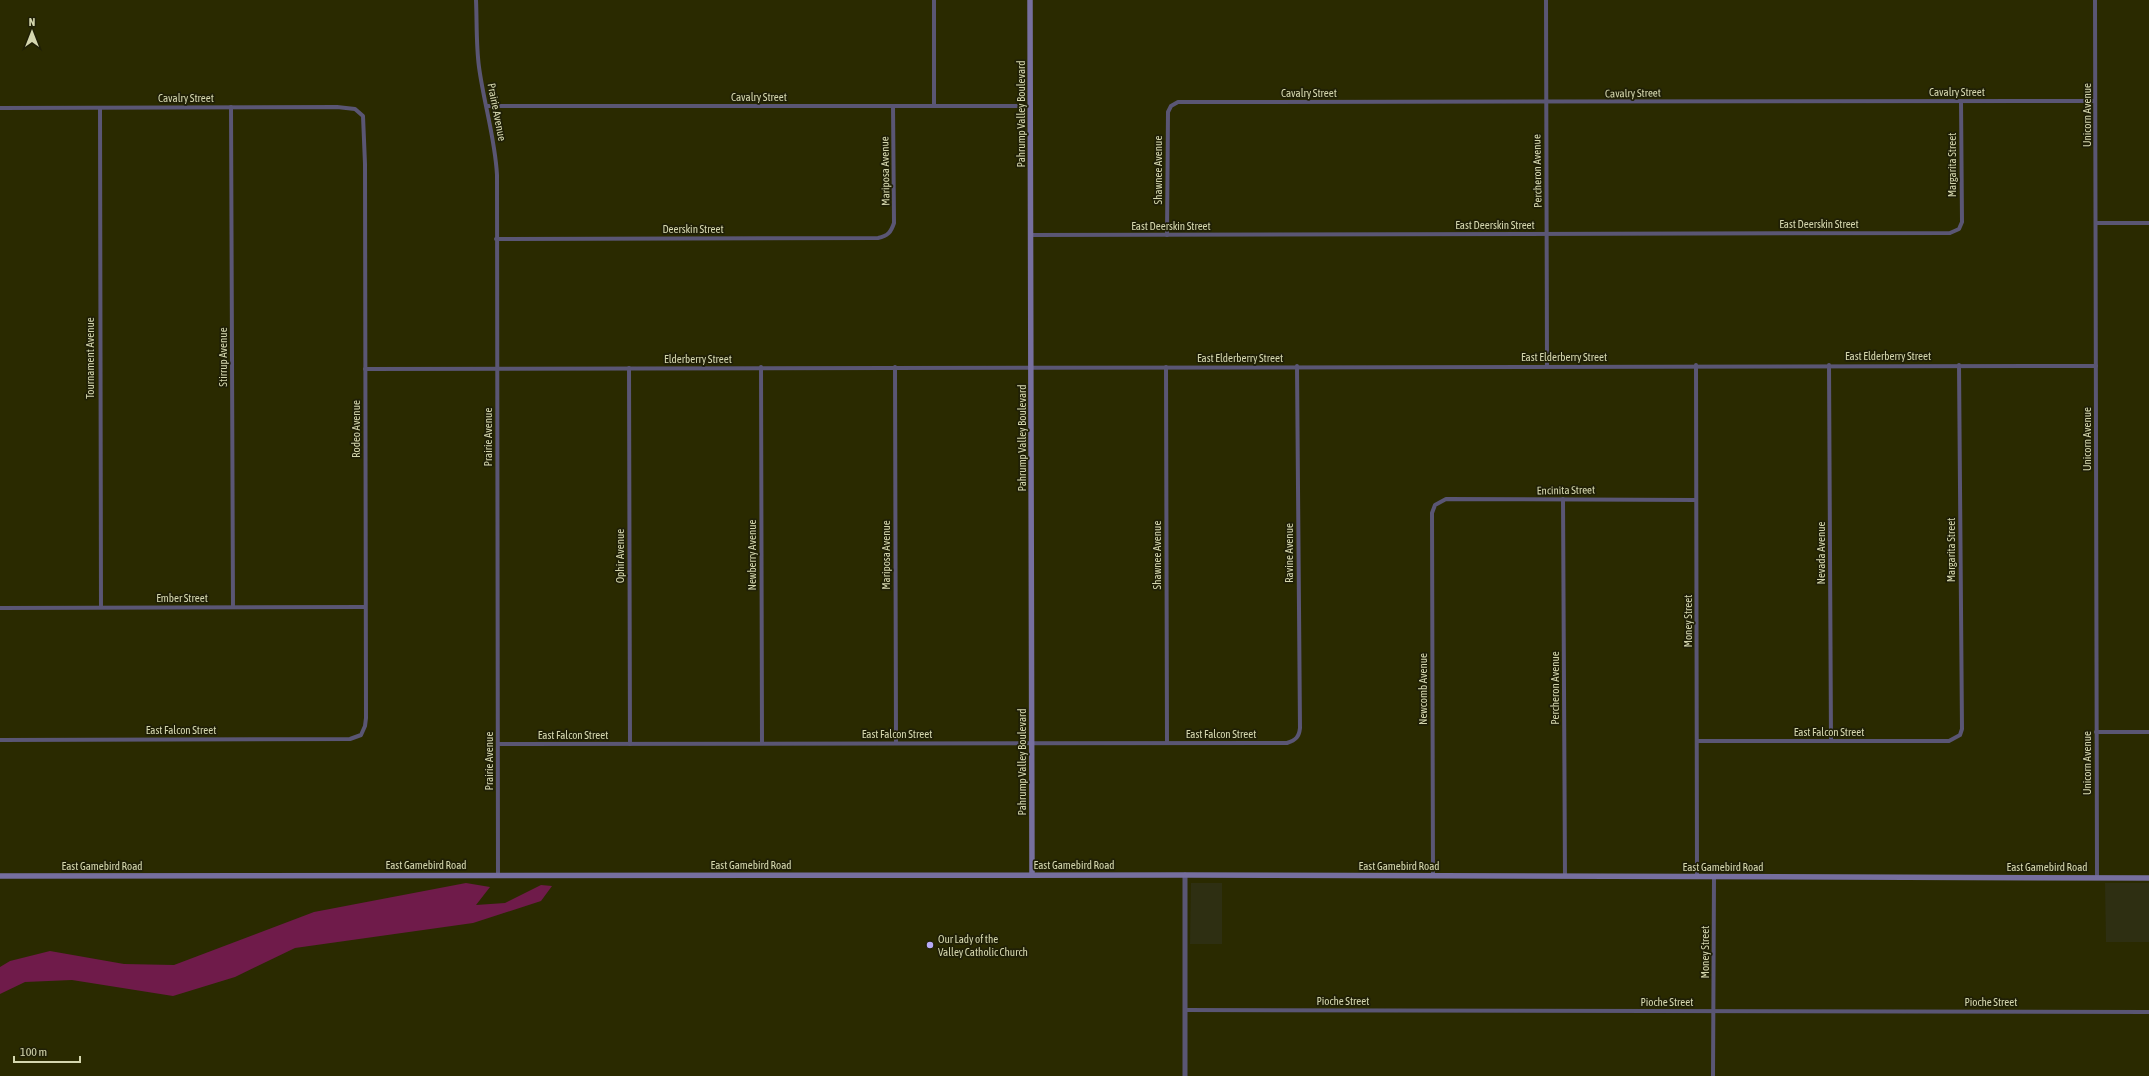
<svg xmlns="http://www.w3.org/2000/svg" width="2149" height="1076" font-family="'Asap Condensed',sans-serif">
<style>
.built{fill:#2e2f12}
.green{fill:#6f1b4a}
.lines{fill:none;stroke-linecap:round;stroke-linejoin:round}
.minor{stroke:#5a5674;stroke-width:4}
.tertiary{stroke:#5a5674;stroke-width:5}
.secondary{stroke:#766f9e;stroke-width:5.5}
.poi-dot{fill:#b7abf8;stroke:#202006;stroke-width:1.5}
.labels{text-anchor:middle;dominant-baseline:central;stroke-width:3.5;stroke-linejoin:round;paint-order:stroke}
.street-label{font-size:11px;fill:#d5d7af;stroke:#202006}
.poi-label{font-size:11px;fill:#d5d7af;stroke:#202006;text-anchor:start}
</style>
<rect width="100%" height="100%" fill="#2a2a00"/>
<!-- built -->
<g class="built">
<path d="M1191,883H1222V944H1190Z"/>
<path d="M2105,883H2149V942H2106Z"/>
</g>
<!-- green -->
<path class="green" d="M466,883L490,887L476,905L505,903L541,885L552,886L541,901L473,923L295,948L235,977L173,996L72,980L25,982L0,994V967L10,961L50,951L124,964L174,965L314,912Z"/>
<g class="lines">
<!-- minor -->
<g class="minor">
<path d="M476,0C477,22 476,45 479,67C484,104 495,138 497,175L498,875"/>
<path d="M934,0V106"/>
<path d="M1546,0L1547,366"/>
<path d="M2095,0L2097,878"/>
<path d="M487,106H1031"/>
<path d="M231,107L233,607"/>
<path d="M0,108L337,107L355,109L363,116L365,164L366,718L365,726L361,735L350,739L0,740"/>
<path d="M100,108L101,607"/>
<path d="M2096,223H2149"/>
<path d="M1031,235L1950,233L1959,229L1962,222L1961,101"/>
<path d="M1167,235L1168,112L1171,106L1178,102L2095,101"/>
<path d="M496,239L878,238C888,236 891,232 894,223L893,106"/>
<path d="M1696,365L1697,876"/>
<path d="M1829,365L1831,741"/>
<path d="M761,367L762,743"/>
<path d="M895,367L896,743"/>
<path d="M1166,367L1167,743"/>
<path d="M629,368L630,744"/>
<path d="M365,369L2096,366"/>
<path d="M1563,499L1565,876"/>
<path d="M0,608L365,607"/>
<path d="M2096,732H2149"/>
<path d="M1697,741H1949L1960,735L1962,729L1959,365"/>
<path d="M498,744L1287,743C1296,740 1299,737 1300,728L1297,366"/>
<path d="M1433,876L1432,513L1435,505L1446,499L1696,500"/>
<path d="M1185,1010L2149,1012"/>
<path d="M1713,1076L1714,877"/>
</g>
<!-- tertiary -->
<path class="tertiary" d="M1185,875V1076"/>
<!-- secondary -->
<g class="secondary">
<path d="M1030,0L1032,875"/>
<path d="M0,876L1185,875L2149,878"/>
</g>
</g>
<!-- markers -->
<circle class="poi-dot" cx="930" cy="945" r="4"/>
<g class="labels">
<!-- street labels -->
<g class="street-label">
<text x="1957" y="92">Cavalry Street</text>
<text x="1309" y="93">Cavalry Street</text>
<text transform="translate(1633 93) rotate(-1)">Cavalry Street</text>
<text x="759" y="97">Cavalry Street</text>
<text x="186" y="98">Cavalry Street</text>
<text transform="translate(497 112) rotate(79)">Prairie Avenue</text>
<text transform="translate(1021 114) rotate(-90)">Pahrump Valley Boulevard</text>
<text transform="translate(2087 115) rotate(-90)">Unicorn Avenue</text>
<text transform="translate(1952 165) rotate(-90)">Margarita Street</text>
<text transform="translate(1158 170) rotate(-90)">Shawnee Avenue</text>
<text transform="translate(885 171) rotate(-91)">Mariposa Avenue</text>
<text transform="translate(1537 171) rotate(-91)">Percheron Avenue</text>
<text x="1819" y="224">East Deerskin Street</text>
<text x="1495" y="225">East Deerskin Street</text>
<text x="1171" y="226">East Deerskin Street</text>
<text x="693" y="229">Deerskin Street</text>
<text x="1888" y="356">East Elderberry Street</text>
<text transform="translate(223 357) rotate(-90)">Stirrup Avenue</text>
<text x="1564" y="357">East Elderberry Street</text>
<text transform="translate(90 358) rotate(-90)">Tournament Avenue</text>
<text x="1240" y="358">East Elderberry Street</text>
<text x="698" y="359">Elderberry Street</text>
<text transform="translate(356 429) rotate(-90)">Rodeo Avenue</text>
<text transform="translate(488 437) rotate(-90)">Prairie Avenue</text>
<text transform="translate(1022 438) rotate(-90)">Pahrump Valley Boulevard</text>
<text transform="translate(2087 439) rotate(-90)">Unicorn Avenue</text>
<text transform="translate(1566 490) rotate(-1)">Encinita Street</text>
<text transform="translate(1951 550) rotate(-90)">Margarita Street</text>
<text transform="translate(1289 553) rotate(-90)">Ravine Avenue</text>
<text transform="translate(1821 553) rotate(-90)">Nevada Avenue</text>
<text transform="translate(752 555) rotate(-90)">Newberry Avenue</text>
<text transform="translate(886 555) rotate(-90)">Mariposa Avenue</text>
<text transform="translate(1157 555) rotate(-90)">Shawnee Avenue</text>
<text transform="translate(620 556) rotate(-90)">Ophir Avenue</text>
<text x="182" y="598">Ember Street</text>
<text transform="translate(1688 621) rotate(-90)">Money Street</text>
<text transform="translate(1555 688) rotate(-90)">Percheron Avenue</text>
<text transform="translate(1423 689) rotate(-90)">Newcomb Avenue</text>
<text x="181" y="730">East Falcon Street</text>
<text x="1829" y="732">East Falcon Street</text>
<text x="897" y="734">East Falcon Street</text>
<text x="1221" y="734">East Falcon Street</text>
<text x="573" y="735">East Falcon Street</text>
<text transform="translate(489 761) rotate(-90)">Prairie Avenue</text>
<text transform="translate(1022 762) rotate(-90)">Pahrump Valley Boulevard</text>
<text transform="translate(2087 763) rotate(-90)">Unicorn Avenue</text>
<text x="426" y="865">East Gamebird Road</text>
<text x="751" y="865">East Gamebird Road</text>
<text x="1074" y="865">East Gamebird Road</text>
<text x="102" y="866">East Gamebird Road</text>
<text x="1399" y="866">East Gamebird Road</text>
<text x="1723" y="867">East Gamebird Road</text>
<text x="2047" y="867">East Gamebird Road</text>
<text transform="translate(1705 952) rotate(-90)">Money Street</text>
<text x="1343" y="1001">Pioche Street</text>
<text x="1667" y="1002">Pioche Street</text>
<text x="1991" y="1002">Pioche Street</text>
</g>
<!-- poi labels -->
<g class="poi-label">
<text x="938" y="939">Our Lady of the<tspan x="938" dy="13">Valley Catholic Church</tspan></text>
</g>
</g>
<!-- north arrow -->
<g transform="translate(32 32)" stroke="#202006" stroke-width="3" paint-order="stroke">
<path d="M0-3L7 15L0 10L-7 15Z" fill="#d5d7af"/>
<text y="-6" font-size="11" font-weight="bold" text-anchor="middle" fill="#d5d7af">N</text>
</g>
<!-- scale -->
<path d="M14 1056v6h66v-6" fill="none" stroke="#d5d7af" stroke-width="2"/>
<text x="20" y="1056" font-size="12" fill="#d5d7af" stroke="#202006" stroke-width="3" paint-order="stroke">100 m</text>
</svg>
